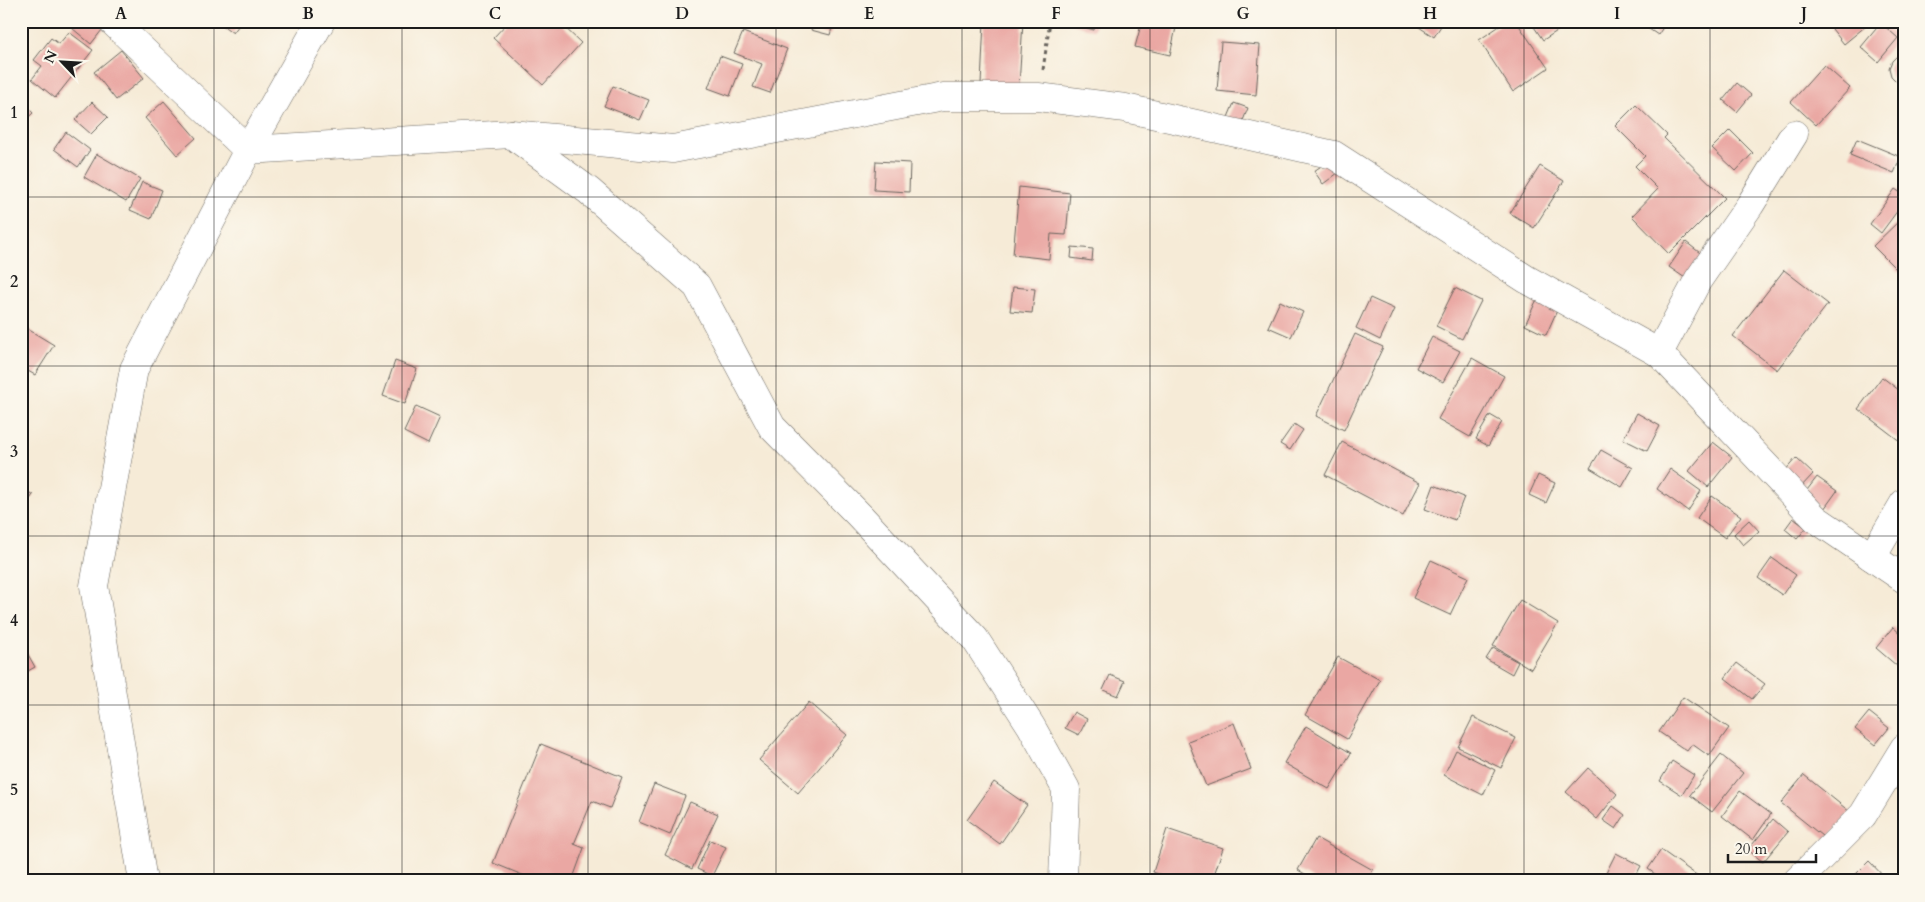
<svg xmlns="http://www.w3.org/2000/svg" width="1925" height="902" font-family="Cardo,serif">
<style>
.building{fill:#eaa7a3}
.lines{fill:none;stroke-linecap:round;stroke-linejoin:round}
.street-casing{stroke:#68645d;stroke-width:29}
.path{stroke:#68645d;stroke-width:3;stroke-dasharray:4 4;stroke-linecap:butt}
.street{stroke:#fff;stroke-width:28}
.grid{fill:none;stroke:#1c1c1c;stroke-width:1;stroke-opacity:0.55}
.neatline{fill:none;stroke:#1c1c1c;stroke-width:2}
.grid-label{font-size:16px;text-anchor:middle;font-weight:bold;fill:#1c1c1c}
</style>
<rect width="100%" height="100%" fill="#fbf7ec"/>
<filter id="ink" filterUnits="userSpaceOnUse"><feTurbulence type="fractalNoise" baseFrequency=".02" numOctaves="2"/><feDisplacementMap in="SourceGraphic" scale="10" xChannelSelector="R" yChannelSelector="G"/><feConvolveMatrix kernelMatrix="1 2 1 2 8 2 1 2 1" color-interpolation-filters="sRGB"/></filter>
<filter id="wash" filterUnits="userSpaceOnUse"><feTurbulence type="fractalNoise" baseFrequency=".0096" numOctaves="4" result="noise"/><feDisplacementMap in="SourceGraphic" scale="20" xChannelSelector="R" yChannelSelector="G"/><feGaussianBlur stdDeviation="1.12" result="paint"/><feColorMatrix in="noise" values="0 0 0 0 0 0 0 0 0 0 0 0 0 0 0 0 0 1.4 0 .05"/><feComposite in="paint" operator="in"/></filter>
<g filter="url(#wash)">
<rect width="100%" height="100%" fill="#f6ebd7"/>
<g id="blocks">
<!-- building -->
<g class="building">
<path d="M77,21H109L91,44L72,28Z"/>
<path d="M217,21H242L233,33Z"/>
<path d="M509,21H558L581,43L543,85L493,38Z"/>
<path d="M814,21H834L830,35L811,30Z"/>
<path d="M984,21H1023L1019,86L981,84Z"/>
<path d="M1061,21H1096L1094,30Z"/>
<path d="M1142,21H1168L1177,23L1170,55L1135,47Z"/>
<path d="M1410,21H1444L1434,37Z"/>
<path d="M1507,21H1516L1548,68L1513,92L1479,40Z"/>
<path d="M1530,21H1558L1562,28L1543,40Z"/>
<path d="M1637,21H1667L1658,35Z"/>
<path d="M1841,21H1872L1844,44L1832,29Z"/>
<path d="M1881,23L1898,38L1878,62L1861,47Z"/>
<path d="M69,32L93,50L55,98L32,79L42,66L34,60L51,38L59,44Z"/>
<path d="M743,32L787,49L770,93L753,87L762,64L734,53Z"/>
<path d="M1221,42L1260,45L1256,95L1217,91Z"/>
<path d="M121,50L144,78L116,100L94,72Z"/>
<path d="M1904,55V84L1896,81L1891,76L1889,68L1892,61L1897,56Z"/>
<path d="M720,56L742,64L730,96L708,88Z"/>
<path d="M1824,65L1850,88L1816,125L1791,102Z"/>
<path d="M1737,83L1751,95L1737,112L1723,100Z"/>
<path d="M613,86L649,100L640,120L604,106Z"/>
<path d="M21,100L33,113L21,124Z"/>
<path d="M164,101L196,138L177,155L145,118Z"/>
<path d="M92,102L108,117L91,134L75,120Z"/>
<path d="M1234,103L1248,108L1240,128L1226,122Z"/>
<path d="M1636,105L1667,135L1664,138L1725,198L1669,254L1632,216L1658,189L1635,166L1645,156L1615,126Z"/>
<path d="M1730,130L1753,153L1736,171L1712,148Z"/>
<path d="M66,132L90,150L78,167L54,149Z"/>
<path d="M1857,139L1901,157L1894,173L1850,155Z"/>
<path d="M97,154L140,179L126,202L84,177Z"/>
<path d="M1333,158L1342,170L1323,184L1314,171Z"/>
<path d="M876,161L910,163L909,192L874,190Z"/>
<path d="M1540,166L1564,181L1534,228L1510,213Z"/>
<path d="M142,182L162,190L151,219L130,210Z"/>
<path d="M1019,187L1070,193L1066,235L1051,234L1049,259L1013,255Z"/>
<path d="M1895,189L1904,195V202L1881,233L1870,224Z"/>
<path d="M1903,217L1904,271L1901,274L1873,246Z"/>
<path d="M1686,242L1704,256L1688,280L1669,267Z"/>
<path d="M1072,247L1093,249L1092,261L1071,258Z"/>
<path d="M1784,270L1828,304L1777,370L1733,336Z"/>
<path d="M1013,287L1035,289L1032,313L1010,311Z"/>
<path d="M1455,288L1481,301L1462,339L1436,326Z"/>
<path d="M1538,297L1559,306L1546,335L1525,325Z"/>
<path d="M1370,298L1394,309L1380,340L1356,328Z"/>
<path d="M1280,301L1303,312L1291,337L1268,327Z"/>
<path d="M21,325L54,345L35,375L21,367Z"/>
<path d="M1355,334L1383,347L1344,430L1316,416Z"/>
<path d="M1432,337L1460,351L1443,382L1416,368Z"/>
<path d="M1472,358L1504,376L1470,437L1438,419Z"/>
<path d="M395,361L417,369L405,404L383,396Z"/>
<path d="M1882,377L1904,394V439L1901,442L1858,409Z"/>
<path d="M416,406L440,417L428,444L404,432Z"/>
<path d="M1637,413L1660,426L1647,451L1623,439Z"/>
<path d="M1490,415L1502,422L1488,446L1476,439Z"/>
<path d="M1294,424L1303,430L1290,450L1280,444Z"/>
<path d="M1342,442L1420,483L1403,516L1325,475Z"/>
<path d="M1713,442L1732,457L1708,487L1689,471Z"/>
<path d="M1601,450L1633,468L1622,487L1590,468Z"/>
<path d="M1796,458L1813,474L1800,488L1784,472Z"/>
<path d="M1670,469L1701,491L1688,511L1657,489Z"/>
<path d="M1538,475L1555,483L1546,503L1529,495Z"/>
<path d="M1817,477L1837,491L1824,509L1804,494Z"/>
<path d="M1434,485L1464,497L1455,520L1425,509Z"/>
<path d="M21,487L33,495L21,511Z"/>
<path d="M1712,496L1741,516L1725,538L1697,518Z"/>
<path d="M1793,518L1806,528L1797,539L1785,529Z"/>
<path d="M1749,520L1759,531L1743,545L1734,534Z"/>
<path d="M1772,558L1796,575L1782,595L1758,578Z"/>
<path d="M1431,560L1468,577L1450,615L1413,598Z"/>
<path d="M1520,600L1558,623L1531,669L1493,646Z"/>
<path d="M1893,627L1904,637V672L1876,648Z"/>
<path d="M21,642L35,667L21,675Z"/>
<path d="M1493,648L1518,662L1512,674L1486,659Z"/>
<path d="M1338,657L1380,680L1347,739L1305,715Z"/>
<path d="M1737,663L1765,684L1752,699L1725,678Z"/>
<path d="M1110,675L1125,681L1118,696L1103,690Z"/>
<path d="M1683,697L1729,728L1709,756L1692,744L1687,751L1659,732Z"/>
<path d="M809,702L847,735L798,793L759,760Z"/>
<path d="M1074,712L1087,719L1079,735L1065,728Z"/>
<path d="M1869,712L1889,728L1875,745L1855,729Z"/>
<path d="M1473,717L1516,738L1501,768L1458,747Z"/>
<path d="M1234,723L1251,769L1206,786L1188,741Z"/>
<path d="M1306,726L1351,753L1329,789L1284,763Z"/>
<path d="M541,744L622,777L610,808L592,801L574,844L584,848L572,881H537L493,863Z"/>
<path d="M1456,750L1495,770L1483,795L1444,775Z"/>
<path d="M1721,755L1743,773L1712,812L1690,795Z"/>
<path d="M1672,761L1694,775L1682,795L1660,781Z"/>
<path d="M1588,768L1617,794L1597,819L1566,792Z"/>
<path d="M1804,775L1850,812L1827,840L1781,803Z"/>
<path d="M994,782L1027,805L1000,844L967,820Z"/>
<path d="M654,784L685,796L670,835L639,822Z"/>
<path d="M1740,791L1771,814L1753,840L1722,816Z"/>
<path d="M690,802L718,814L692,869L665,855Z"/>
<path d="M1613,806L1625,815L1616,829L1603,820Z"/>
<path d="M1773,819L1788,832L1763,862L1748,850Z"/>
<path d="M1167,829L1223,848L1212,881H1178L1153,872Z"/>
<path d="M1316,838L1373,870L1367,881H1317L1298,870Z"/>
<path d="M710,840L726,847L712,876L697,869Z"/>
<path d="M1661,850L1705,881H1665L1648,869Z"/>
<path d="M1616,853L1641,866L1633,881H1612L1604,877Z"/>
<path d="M1869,861L1888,881H1849Z"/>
</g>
</g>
</g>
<g filter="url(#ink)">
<use href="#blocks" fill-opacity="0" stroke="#68645d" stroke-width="1"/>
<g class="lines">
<defs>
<g id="street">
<path d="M112,21L248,150L511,134L673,149L943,97H1038L1125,108L1334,155L1526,279L1659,353L1816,519L1904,579"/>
<path d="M511,134L589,191L697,286L772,427L859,515L975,639L1031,726L1066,789L1063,881"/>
<path d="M1659,353L1698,280L1750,205L1794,134"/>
<path d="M1872,557L1904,503"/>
<path d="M143,881L94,586L134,369L248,150L321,21"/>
<path d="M1797,881L1863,815L1904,748"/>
</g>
</defs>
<!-- street casing -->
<use href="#street" class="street-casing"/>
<!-- path -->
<path class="path" d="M1043,70L1050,21"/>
<!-- street -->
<use href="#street" class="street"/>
</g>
</g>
<!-- grid -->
<path class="grid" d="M214,21V881M402,21V881M588,21V881M776,21V881M962,21V881M1150,21V881M1336,21V881M1524,21V881M1710,21V881M21,197H1904M21,366H1904M21,536H1904M21,705H1904"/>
<!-- margin -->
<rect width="1925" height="902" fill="none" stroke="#fbf7ec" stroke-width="55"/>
<!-- north arrow -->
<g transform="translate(62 62) rotate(295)" stroke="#fbf7ec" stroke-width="4" paint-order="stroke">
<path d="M0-4L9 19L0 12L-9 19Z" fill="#1c1c1c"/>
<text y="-8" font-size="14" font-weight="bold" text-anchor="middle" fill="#1c1c1c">N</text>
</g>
<!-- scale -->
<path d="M1728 854v8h88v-8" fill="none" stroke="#1c1c1c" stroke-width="2.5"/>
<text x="1735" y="854" font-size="15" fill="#1c1c1c" stroke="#fbf7ec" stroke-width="4" paint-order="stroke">20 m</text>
<rect x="28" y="28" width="1870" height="846" class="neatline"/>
<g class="grid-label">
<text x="121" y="19">A</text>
<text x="308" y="19">B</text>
<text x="495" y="19">C</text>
<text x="682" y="19">D</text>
<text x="869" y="19">E</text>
<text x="1056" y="19">F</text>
<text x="1243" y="19">G</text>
<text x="1430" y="19">H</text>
<text x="1617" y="19">I</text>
<text x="1804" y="19">J</text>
<text x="14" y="118">1</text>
<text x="14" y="287">2</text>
<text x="14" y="457">3</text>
<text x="14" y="626">4</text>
<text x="14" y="795">5</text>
</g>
</svg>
